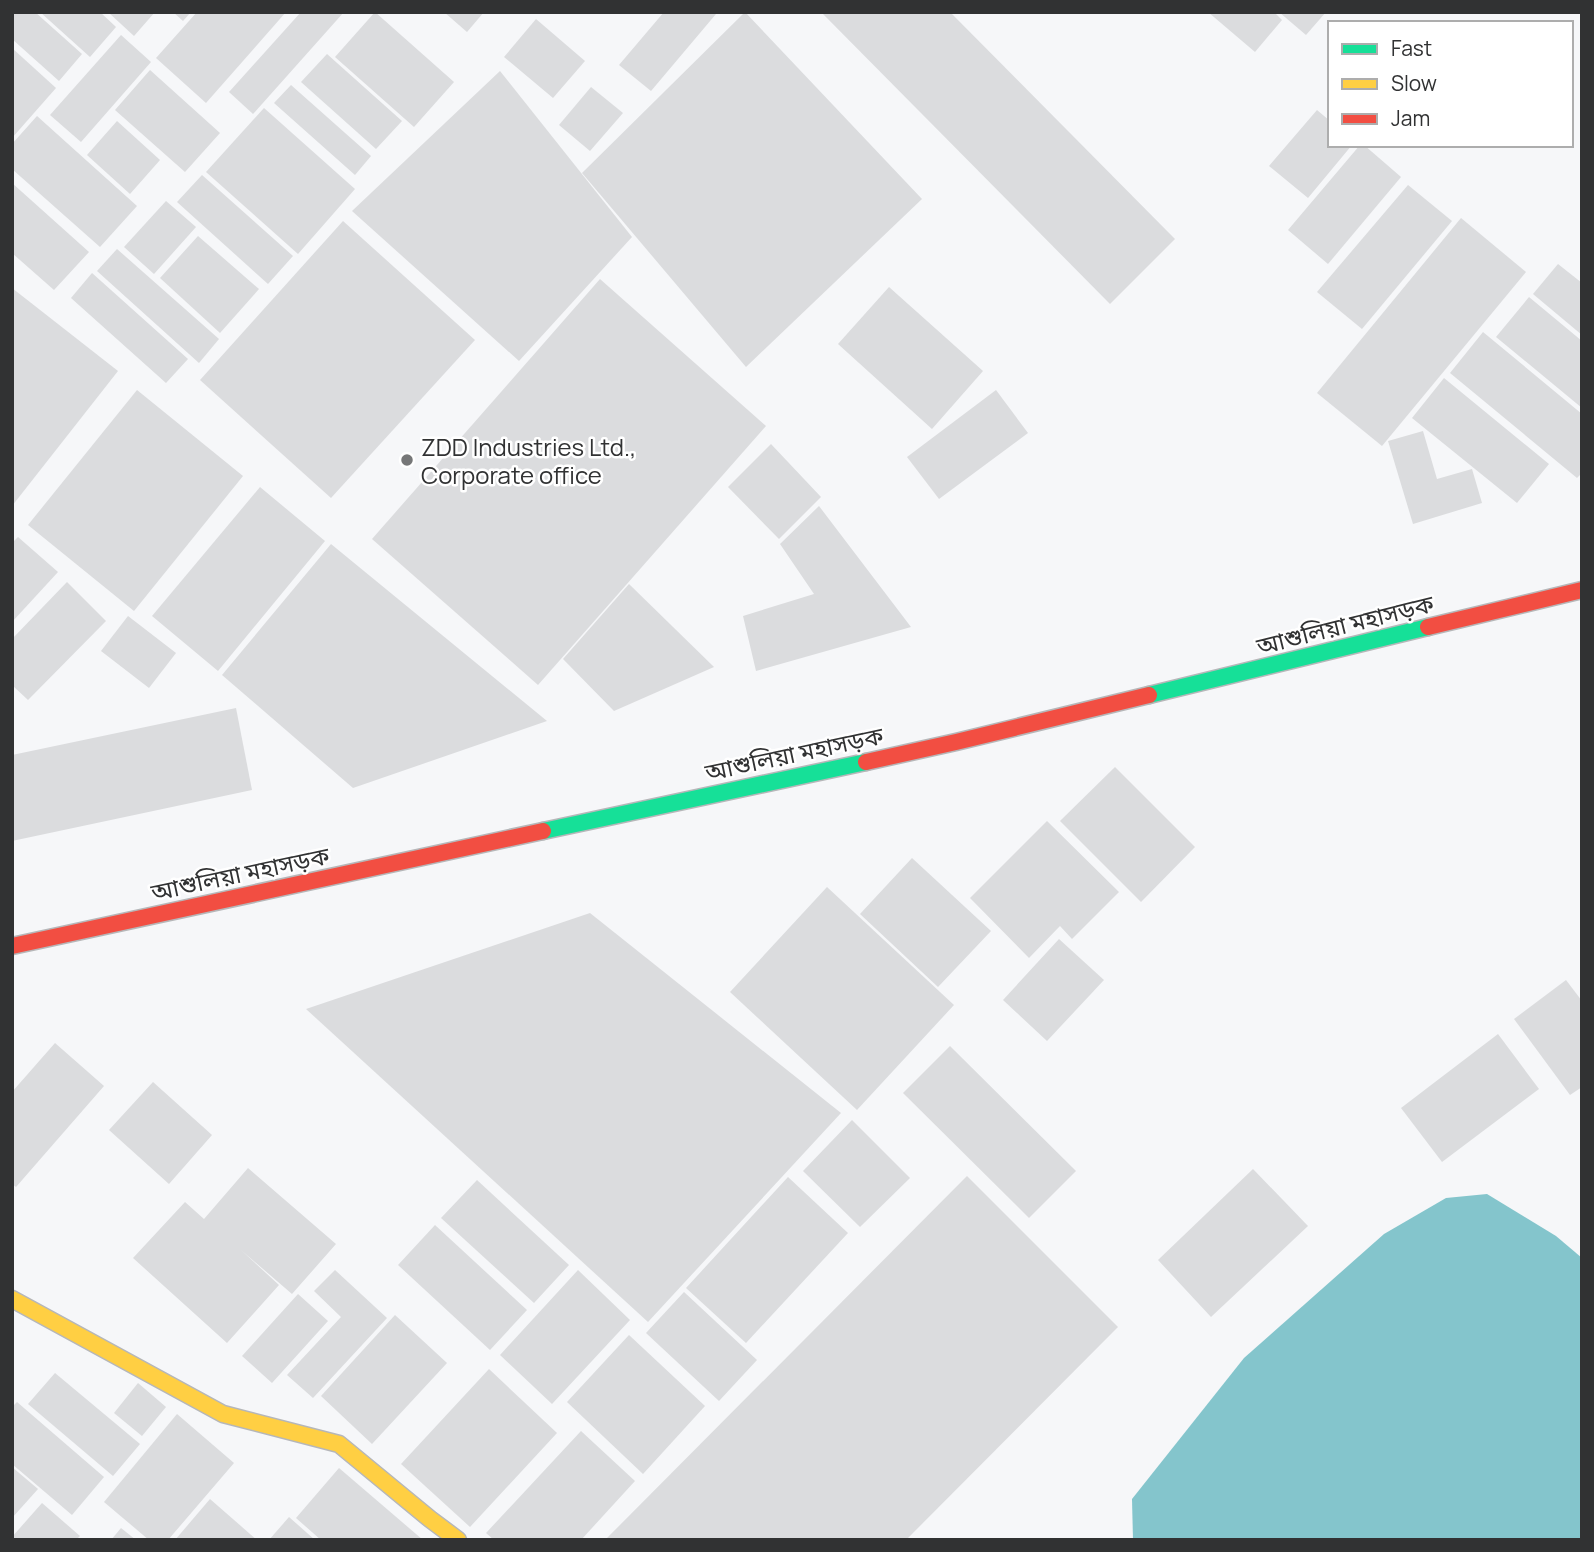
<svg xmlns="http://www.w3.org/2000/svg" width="1594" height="1552" font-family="Manrope,'Noto Sans Bengali',sans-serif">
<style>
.water{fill:#84c5cc}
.building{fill:#dbdcde}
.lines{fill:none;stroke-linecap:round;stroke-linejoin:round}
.fast-casing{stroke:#b6b7b9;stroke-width:19}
.slow-casing{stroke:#b6b7b9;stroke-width:19}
.jam-casing{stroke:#b6b7b9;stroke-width:19}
.fast{stroke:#16e098;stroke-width:16}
.slow{stroke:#ffcf43;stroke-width:16}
.jam{stroke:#f24e42;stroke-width:16}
.poi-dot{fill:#767778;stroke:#fff;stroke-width:2.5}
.labels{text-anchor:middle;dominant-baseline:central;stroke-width:5;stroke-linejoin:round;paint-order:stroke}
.poi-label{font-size:24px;fill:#313233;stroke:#fff;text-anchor:start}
.street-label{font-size:24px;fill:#313233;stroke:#fff}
</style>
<rect width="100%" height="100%" fill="#f6f7f9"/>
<!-- water -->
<path class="water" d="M1487,1194L1556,1236L1582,1258V1540H1133L1132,1499L1244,1358L1384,1234L1446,1198Z"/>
<!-- building -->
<g class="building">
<path d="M12,12H35L82,54L59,81L12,39Z"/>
<path d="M40,12H100L116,27L90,57Z"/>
<path d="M108,12H155L134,36Z"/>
<path d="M173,12H191L183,21Z"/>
<path d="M197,12H286L206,103L156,58Z"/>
<path d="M301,12H344L253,114L229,92Z"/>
<path d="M375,12L454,82L414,127L335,57Z"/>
<path d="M444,12H484L467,32Z"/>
<path d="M664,12H714L716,14L651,91L619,65Z"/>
<path d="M745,12L922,199L746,367L582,173Z"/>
<path d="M821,12H950L1175,239L1110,304Z"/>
<path d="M1208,12H1274L1282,20L1255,52Z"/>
<path d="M1279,12H1326L1306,35Z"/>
<path d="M536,19L585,61L553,98L504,57Z"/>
<path d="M121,35L151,62L81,142L50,115Z"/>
<path d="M12,48L56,88L12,138Z"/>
<path d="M327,54L402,121L376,149L301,82Z"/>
<path d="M150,70L220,133L185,172L115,110Z"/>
<path d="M500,71L632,237L519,361L352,211Z"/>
<path d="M291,85L371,156L355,175L274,103Z"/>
<path d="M591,87L623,113L590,151L559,125Z"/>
<path d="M264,108L355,189L298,254L206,172Z"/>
<path d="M1317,110L1330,121V145H1352L1308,198L1269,166Z"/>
<path d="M37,116L137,206L100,247L12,169V144Z"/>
<path d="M117,121L160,160L130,194L87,155Z"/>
<path d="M1360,145H1364L1401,177L1328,264L1288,230Z"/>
<path d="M202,175L293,256L268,284L177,202Z"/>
<path d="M12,183L89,252L54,290L12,253Z"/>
<path d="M1408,185L1452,221L1362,329L1317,292Z"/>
<path d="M166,201L196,227L154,274L124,247Z"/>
<path d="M1461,218L1526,272L1382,446L1317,393Z"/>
<path d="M343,221L475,340L331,498L200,380Z"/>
<path d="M198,236L259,289L220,333L160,278Z"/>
<path d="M117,249L219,339L199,363L97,271Z"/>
<path d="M1558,264L1582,283V335L1533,294Z"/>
<path d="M92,273L188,359L166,383L71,298Z"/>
<path d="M600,279L766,426L538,685L372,539Z"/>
<path d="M889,287L983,371L932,429L838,344Z"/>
<path d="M12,288L118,371L12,506Z"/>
<path d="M1529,297L1582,341V408L1496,337Z"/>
<path d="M1483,332L1582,414V473L1577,478L1450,373Z"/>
<path d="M1444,378L1549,464L1517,503L1412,418Z"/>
<path d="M137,390L243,476L134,611L28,525Z"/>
<path d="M996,390L1028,433L939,499L907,457Z"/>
<path d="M1423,431L1437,479L1472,469L1482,503L1413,524L1388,441Z"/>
<path d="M771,444L821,497L779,539L728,487Z"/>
<path d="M260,487L325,541L218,671L152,616Z"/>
<path d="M819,506L911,627L756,671L743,616L814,594L780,544Z"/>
<path d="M18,537L58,572L12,622V543Z"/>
<path d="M331,544L547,721L353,788L222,675Z"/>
<path d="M67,582L106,621L28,700L12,685V639Z"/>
<path d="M629,584L714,667L614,711L563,659Z"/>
<path d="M128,616L176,653L149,688L101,651Z"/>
<path d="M236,708L252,790L12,841V755Z"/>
<path d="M1115,767L1195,847L1141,902L1060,821Z"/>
<path d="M1047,821L1119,892L1072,939L1060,926L1029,958L970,898Z"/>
<path d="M912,858L991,931L938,987L860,914Z"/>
<path d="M827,887L954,1005L857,1110L730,992Z"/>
<path d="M590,913L841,1113L648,1322L306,1009Z"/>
<path d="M1059,939L1104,980L1047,1041L1003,1000Z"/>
<path d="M1566,980L1582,1001V1087L1570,1095L1514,1019Z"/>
<path d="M1498,1034L1539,1089L1442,1162L1401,1108Z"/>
<path d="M55,1043L104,1086L16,1187L12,1184V1092Z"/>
<path d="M950,1046L1076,1171L1029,1218L903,1093Z"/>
<path d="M153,1082L212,1135L169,1184L109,1130Z"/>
<path d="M852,1120L910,1178L860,1227L803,1171Z"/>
<path d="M248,1168L336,1244L292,1294L241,1250L279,1285L227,1343L133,1258L185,1202L204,1219Z"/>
<path d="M1253,1169L1308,1226L1211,1317L1158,1260Z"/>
<path d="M967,1176L1118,1327L906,1540H605Z"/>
<path d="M788,1177L848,1233L746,1343L686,1288Z"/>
<path d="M477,1180L569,1265L534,1303L441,1218Z"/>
<path d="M435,1225L527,1310L490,1350L398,1265Z"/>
<path d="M335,1270L387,1318L313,1398L287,1375L341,1317L314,1291Z"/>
<path d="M578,1270L630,1320L552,1404L500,1355Z"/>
<path d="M684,1292L757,1360L719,1401L646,1333Z"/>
<path d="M298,1294L328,1321L272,1383L242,1356Z"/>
<path d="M395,1315L447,1363L372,1444L321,1396Z"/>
<path d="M629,1335L705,1406L643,1474L567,1402Z"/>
<path d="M489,1369L557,1433L470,1527L401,1464Z"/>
<path d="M55,1373L140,1444L113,1476L28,1404Z"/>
<path d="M138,1383L166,1407L142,1436L114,1413Z"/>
<path d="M17,1402L104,1477L72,1515L12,1464V1407Z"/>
<path d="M177,1414L234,1463L168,1540H149L104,1502Z"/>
<path d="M581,1431L635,1481L581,1540H494L486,1533Z"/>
<path d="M12,1467L38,1489L12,1518Z"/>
<path d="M339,1468L423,1540H321L296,1518Z"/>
<path d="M210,1499L257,1540H175Z"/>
<path d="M42,1503L80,1536L76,1540H12V1537Z"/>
<path d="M289,1517L315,1540H269Z"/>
<path d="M121,1528L136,1540H111Z"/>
</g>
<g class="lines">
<defs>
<g id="fast">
<path d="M1149,695L1428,627"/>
<path d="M543,831L866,762"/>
</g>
<path id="slow" d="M12,1299L223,1414L339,1444L430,1519L458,1540"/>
<g id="jam">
<path d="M1428,627L1582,590"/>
<path d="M866,762L956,742L1149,695"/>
<path d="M12,946L543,831"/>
</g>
</defs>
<!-- fast casing -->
<use href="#fast" class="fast-casing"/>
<!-- slow casing -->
<use href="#slow" class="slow-casing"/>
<!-- jam casing -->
<use href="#jam" class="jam-casing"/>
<!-- fast -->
<use href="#fast" class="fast"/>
<!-- slow -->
<use href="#slow" class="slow"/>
<!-- jam -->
<use href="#jam" class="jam"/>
</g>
<!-- markers -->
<circle class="poi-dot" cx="407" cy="460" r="7"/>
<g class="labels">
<!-- poi labels -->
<g class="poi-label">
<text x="421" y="446">ZDD Industries Ltd.,<tspan x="421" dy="28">Corporate office</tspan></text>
</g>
<!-- street labels -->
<g class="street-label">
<text transform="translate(1345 624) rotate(-14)">আশুলিয়া মহাসড়ক</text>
<text transform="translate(794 753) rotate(-12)">আশুলিয়া মহাসড়ক</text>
<text transform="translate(240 873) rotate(-12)">আশুলিয়া মহাসড়ক</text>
</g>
</g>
<!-- border -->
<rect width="1594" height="1552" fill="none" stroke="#313233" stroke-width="28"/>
<!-- legend -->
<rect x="1328" y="21" width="245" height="126" fill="#ffffff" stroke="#adadad" stroke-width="2"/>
<rect x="1342" y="44" width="35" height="10" fill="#16e098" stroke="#adadad" stroke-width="2"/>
<text x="1391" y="56" font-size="21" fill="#313233">Fast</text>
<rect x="1342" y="79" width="35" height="10" fill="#ffcf43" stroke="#adadad" stroke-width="2"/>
<text x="1391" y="91" font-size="21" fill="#313233">Slow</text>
<rect x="1342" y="114" width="35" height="10" fill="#f24e42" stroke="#adadad" stroke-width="2"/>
<text x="1391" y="126" font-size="21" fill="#313233">Jam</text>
</svg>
